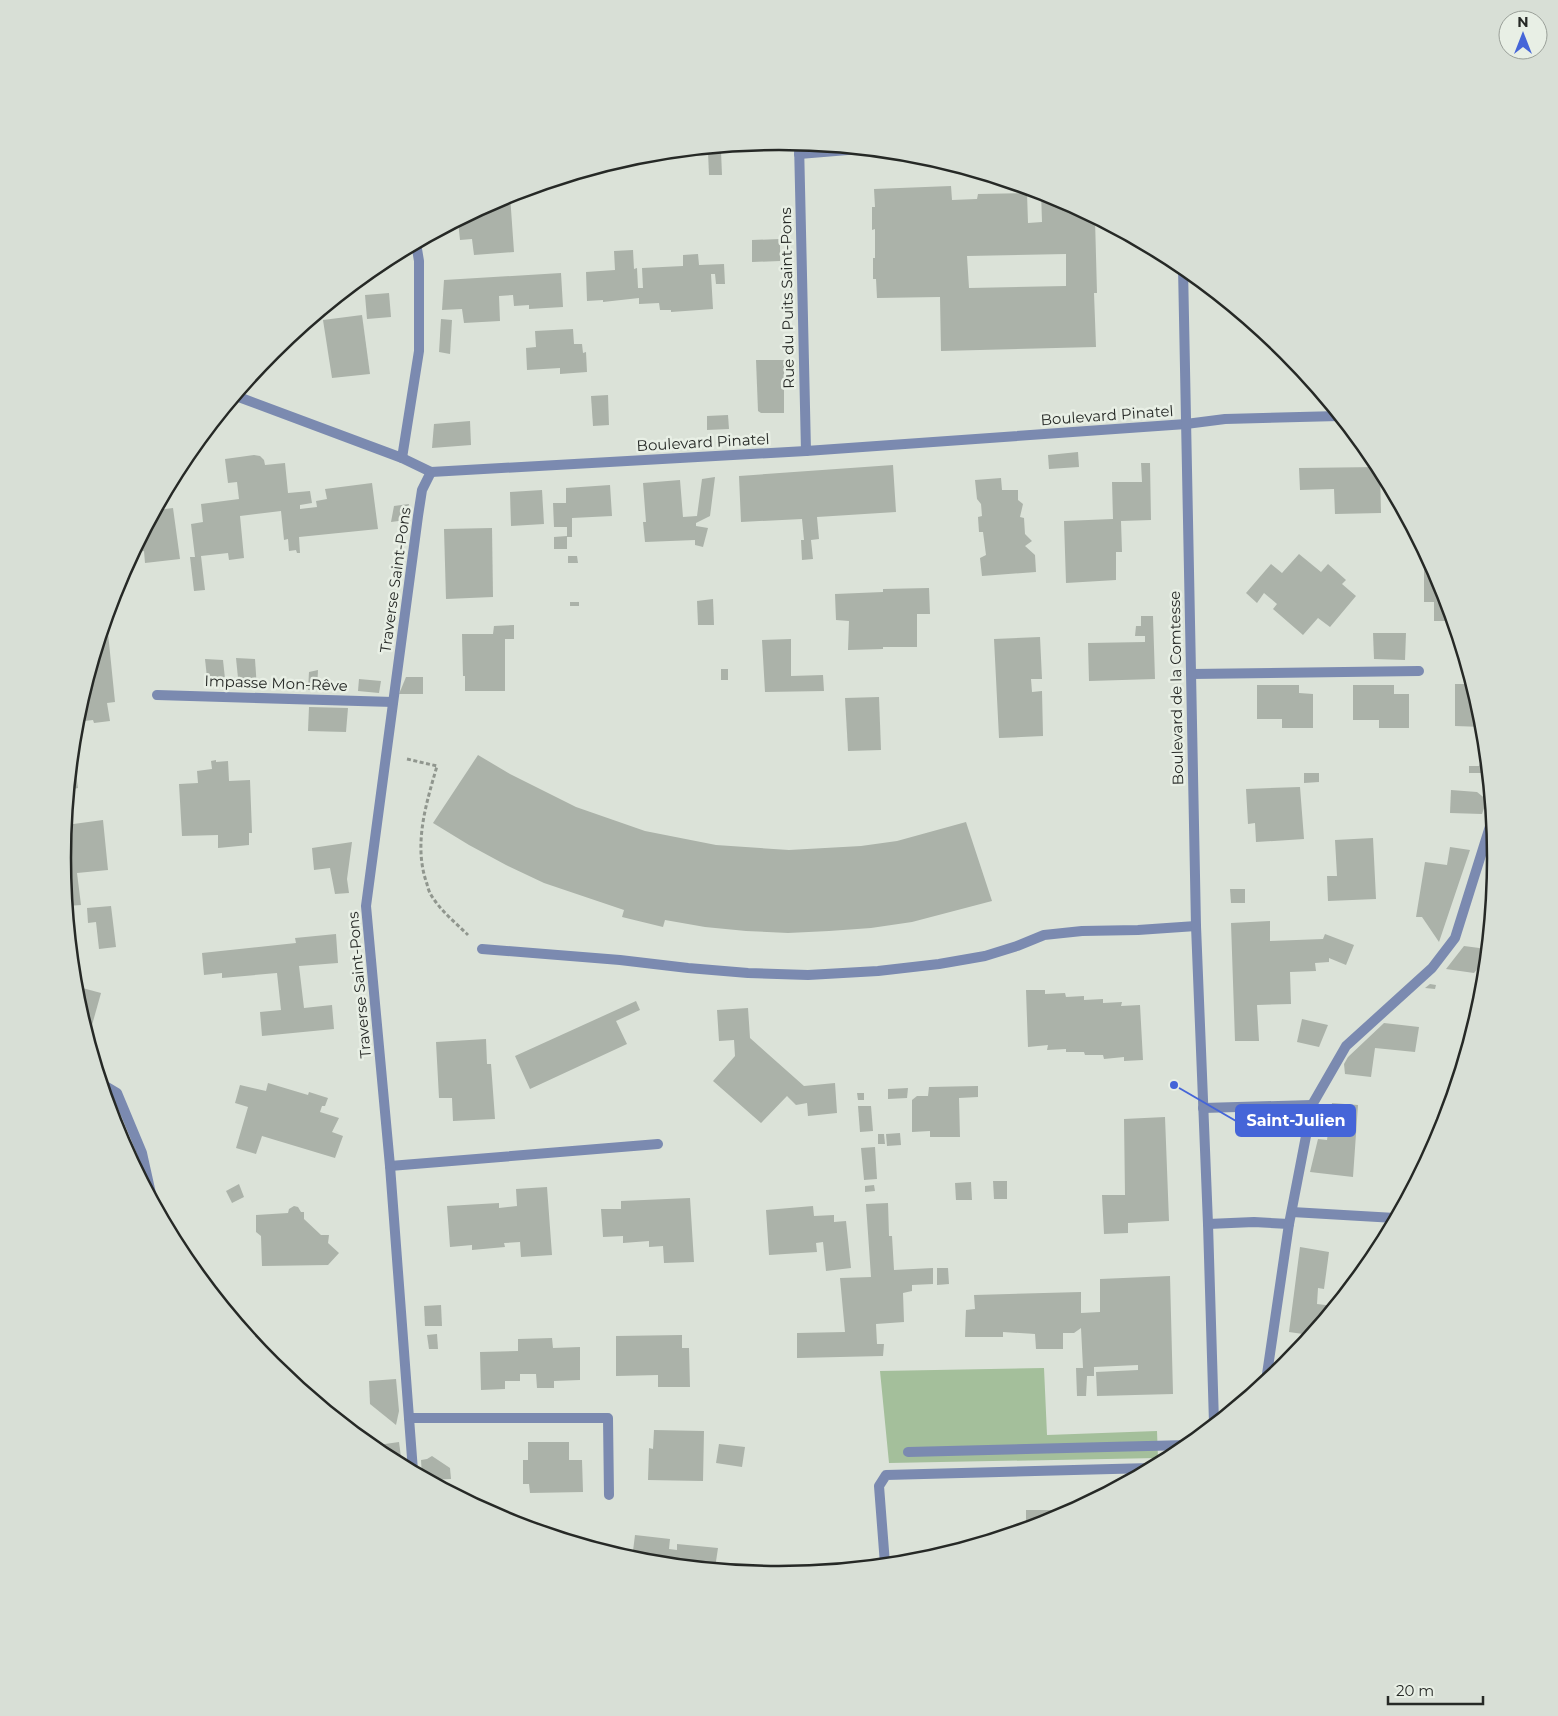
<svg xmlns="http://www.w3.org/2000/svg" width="1558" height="1716" font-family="Montserrat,sans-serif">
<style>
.green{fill:#a4bf9b}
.building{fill:#abb2a9;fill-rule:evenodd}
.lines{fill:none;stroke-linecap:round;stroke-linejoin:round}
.path{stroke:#90968e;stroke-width:3;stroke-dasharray:4 2.5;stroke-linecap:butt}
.service{stroke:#7b8ab0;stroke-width:10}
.minor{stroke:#7b8ab0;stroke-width:10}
.tertiary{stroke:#7b8ab0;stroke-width:10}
.labels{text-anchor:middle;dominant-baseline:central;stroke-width:5;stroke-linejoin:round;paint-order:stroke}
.street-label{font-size:15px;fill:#262926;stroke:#e8efe5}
.rim{fill:none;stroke:#262926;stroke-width:2.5}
.leader{fill:none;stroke:#4565d8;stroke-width:2}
.callout-dot{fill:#4565d8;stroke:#e8efe5;stroke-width:2}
.callout{fill:#4565d8;stroke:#4565d8;stroke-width:2}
.callout-label{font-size:16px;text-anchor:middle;font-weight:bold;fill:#fff}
</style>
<rect width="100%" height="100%" fill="#dbe2d8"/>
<!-- green -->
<path class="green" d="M1044,1368L1047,1435L1157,1431L1158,1458L889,1463L880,1371Z"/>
<!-- building -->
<g class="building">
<path d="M721,151L722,175H709L708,152Z"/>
<path d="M951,186L952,200L977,199L978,194L1027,193L1028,223L1042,222L1041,192L1053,196L1095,219L1097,293H1094L1096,347L941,351L940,297L877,298L876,279H873V258H875V229L872,230V207H875L874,189ZM1066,254V286L969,288L967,256Z"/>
<path d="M510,195L514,252L474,255L472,239L460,240L458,221L471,220L470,214Z"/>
<path d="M780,239V261L752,262V240Z"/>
<path d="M633,250L634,269L637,268L638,288H643L642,268L683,266V255L698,254L699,265L724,264L725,284H716L715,274H711L713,309L671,312V310H660L659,303L639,304V298L603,302V300L587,301L586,272L615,270L614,251Z"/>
<path d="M561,273L563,307L529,309V305L514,306L513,295L499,296L500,321L464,323L462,309L442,310L444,280Z"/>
<path d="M389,293L391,317L367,319L365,295Z"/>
<path d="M362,315L370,374L332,378L323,320Z"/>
<path d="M441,319L452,320L450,354L439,352Z"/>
<path d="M573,329L574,344H582L583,353L586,352L587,372L560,374V368L527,370L526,348L536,347L535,331Z"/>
<path d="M756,360H784V413H761L758,411Z"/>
<path d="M608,395L609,425L593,426L591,396Z"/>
<path d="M728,415L729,429L707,430V416Z"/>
<path d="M470,421L471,445L432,448L434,424Z"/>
<path d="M1078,452L1079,467L1049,469L1048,455Z"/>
<path d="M254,455L260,456L264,460L265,465L285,463L288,493L310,491L312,503L300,505V509L317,507L316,501L327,499L325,489L372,483L378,529L299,537L300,553H297L296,550L289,551L288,539L284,540L281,511L240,516L244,558L229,560L228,553L201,556L205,590L194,591L190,557H195L191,524L203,522L201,504L239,499L237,482L228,483L225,459Z"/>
<path d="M1141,463H1150L1151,520L1121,521L1122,552H1116V580L1066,583L1064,521L1113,519L1112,482H1142Z"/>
<path d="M893,465L896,512L817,517L819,539L811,540L813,559L802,560L801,540H804L802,519L741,522L739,476Z"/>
<path d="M1378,467L1380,470L1381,513L1335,514L1334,489L1300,490L1299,468Z"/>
<path d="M715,477L710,516L696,523V526L708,528L703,547L695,545V540L645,542L643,522H646L643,483L680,480L683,517L697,516L702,479Z"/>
<path d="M1001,478L1002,490H1018V500L1023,504L1020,517L1024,518L1025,534L1032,541L1025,546L1035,555L1036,572L982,576L980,558L986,555L983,532H979L978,517L982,516L981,504L977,499L975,480Z"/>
<path d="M610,485L612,516L572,518V537H567V527H554L553,503H566V488Z"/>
<path d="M542,490L544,524L511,526L510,492Z"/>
<path d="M409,504L406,520L391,522L394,506Z"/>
<path d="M173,508L180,559L145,563L144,551L134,553L157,510Z"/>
<path d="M492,528L493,597L446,599L444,529Z"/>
<path d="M567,536V549H554V537Z"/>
<path d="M1299,554L1321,572L1328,564L1346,580L1342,584L1356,596L1330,627L1318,618L1303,635L1273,609L1277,604L1264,593L1257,603L1246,593L1271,564L1282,573Z"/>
<path d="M568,556H577L578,563H568Z"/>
<path d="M1424,558H1427L1441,584L1452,621H1434V602H1424Z"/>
<path d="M929,588L930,614H917V647H883V649L848,650L849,621L836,620L835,594L883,592V589Z"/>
<path d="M713,599L714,625H698L697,601Z"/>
<rect x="570" y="602" width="9" height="4"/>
<path d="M1141,616H1153L1155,679L1089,681L1088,643L1145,642V636H1135L1136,626H1141Z"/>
<path d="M514,625V639H505V691H465V676H463L462,634H493L494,626Z"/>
<path d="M102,633H108L115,702L107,703L110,721L94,723L93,720L76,722L86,686L91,685L89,675Z"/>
<path d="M1373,633H1406L1405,660L1374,659Z"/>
<path d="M1040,637L1042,679H1031L1032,692L1042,691L1043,736L999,738L994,639Z"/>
<path d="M791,639V676L823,675L824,691L765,692L762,640Z"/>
<path d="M236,658L255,659L257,689L239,688Z"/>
<path d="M205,659L223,660L226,688L208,687Z"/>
<rect x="721" y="669" width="7" height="11"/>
<path d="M318,670L317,690H308L309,672Z"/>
<path d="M406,677H423V694H399Z"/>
<path d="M359,679L381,681L379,693L358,691Z"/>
<path d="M1455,684H1471L1482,718L1483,727L1455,726Z"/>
<path d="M1257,685H1299V693L1313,694V728H1282V719H1257Z"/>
<path d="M1353,685H1394V694H1409V728H1379V720H1353Z"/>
<path d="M879,697L881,750L848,751L845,698Z"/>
<path d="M309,707L348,708L346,732L308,731Z"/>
<path d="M1485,752L1487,773H1469V766H1479Z"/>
<path d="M73,753L78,788L69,790L70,781Z"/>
<path d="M478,755L510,774L576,807L645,831L716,845L789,850L861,846L897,841L966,822L992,901L912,922L871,928L829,931L788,933L746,931L705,927L665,920L663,927L622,917L624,910L544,883L506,865L469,845L433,823Z"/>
<path d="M216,760V762L228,761L229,781L250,780L252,833H249V845L218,848V835L182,836L179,784L198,783L197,771L212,769L211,761Z"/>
<path d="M1304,773H1319V782L1304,783Z"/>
<path d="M1300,787L1304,839L1256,842L1255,823L1248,824L1246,789Z"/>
<path d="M1451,790L1477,792L1487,800L1482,814L1450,813Z"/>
<path d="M103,820L108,870L77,873L81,905L67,906L63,858L66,825Z"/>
<path d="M1373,838L1376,899L1328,901L1327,876H1337L1335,840Z"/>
<path d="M352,842L347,879L349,893L335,894L330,868L314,870L312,848Z"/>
<path d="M1450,847L1470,850L1439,942L1422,917H1416L1425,862L1447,865Z"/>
<path d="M1495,849V858L1494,874L1487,873Z"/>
<path d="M1230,889H1245V903H1231Z"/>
<path d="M111,906L116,947L99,949L96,922L88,923L87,908Z"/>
<path d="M1270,921V941L1323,939L1325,934L1354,945L1346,965L1329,958V962L1315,963L1316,971L1290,972L1291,1004L1257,1005L1259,1041H1235L1231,923Z"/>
<path d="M336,934L338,963L299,966L304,1008L332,1005L334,1029L262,1036L260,1012L281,1010L277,973L222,978V973L204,975L202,953L296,943L295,938Z"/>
<path d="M1464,946L1487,949L1486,959L1474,973L1446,969Z"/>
<path d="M1430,984L1436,985L1435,989L1425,988Z"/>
<path d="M75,986L101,993L92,1025L84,1023L76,998Z"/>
<path d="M1026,990H1045V994L1065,993L1066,997L1084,996V1000L1103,999V1003L1122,1002L1121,1006L1140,1005L1143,1060L1124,1061V1057L1104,1059L1103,1055H1085L1084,1052H1066V1049L1047,1050L1048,1045L1028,1047Z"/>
<path d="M636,1001L640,1010L616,1021L627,1044L530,1089L515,1056Z"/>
<path d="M748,1008L750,1038L804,1086L835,1083L837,1113L808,1116L807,1103L796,1105L787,1096L761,1123L713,1081L735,1056L734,1040L719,1041L717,1010Z"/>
<path d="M1302,1019L1328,1025L1319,1047L1297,1042Z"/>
<path d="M1384,1023L1419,1027L1415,1052L1375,1048L1371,1077L1345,1074L1344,1064L1348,1057Z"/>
<path d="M486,1039L487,1064H491L495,1119L453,1121L452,1098H439L436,1042Z"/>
<path d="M268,1083L308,1095L309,1092L328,1098L325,1106H322L320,1112L339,1118L332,1132L343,1136L335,1158L262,1136L256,1154L236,1148L248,1107L235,1103L240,1085L266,1091Z"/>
<path d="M978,1086V1097L959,1098L960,1137H930V1131L912,1132V1100L917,1096H928L929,1087Z"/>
<path d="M908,1088L907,1098L888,1099V1089Z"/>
<path d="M1447,1088L1454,1089L1445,1120H1444Z"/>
<path d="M857,1093H864V1100H858Z"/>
<path d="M1332,1103L1358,1105L1353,1177L1310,1172L1318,1139L1327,1140Z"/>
<path d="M858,1106H871L873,1131L860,1132Z"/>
<path d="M1165,1117L1169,1221L1128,1223V1233L1104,1234L1102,1195H1125L1124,1119Z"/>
<path d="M900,1133L901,1145L887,1146L886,1134Z"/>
<path d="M878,1134H884L885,1144H878Z"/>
<path d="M875,1147L877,1179L864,1180L861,1148Z"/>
<path d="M993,1181H1007V1199H994Z"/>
<path d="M971,1182L972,1200H956L955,1183Z"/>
<path d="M239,1184L244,1197L232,1203L226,1191Z"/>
<path d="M874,1185L875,1191L865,1192V1186Z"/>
<path d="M547,1187L552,1255L521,1257L520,1242L504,1243L505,1247L472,1250V1245L450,1247L447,1206L499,1203V1208L517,1206L516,1189Z"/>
<path d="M690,1198L694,1262L664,1263L663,1246L649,1247V1241L623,1243V1236L603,1237L601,1209H621V1201Z"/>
<path d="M888,1203L889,1236H892L894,1270L933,1268V1284L912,1285V1291L903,1293L904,1322L876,1324L877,1344H884L883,1356L797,1358V1333L845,1332L840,1278L871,1277L866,1204Z"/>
<path d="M294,1206L298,1207L301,1212H304V1219L321,1235H329L328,1243L339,1253L328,1265L262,1266L261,1236L256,1232V1215L288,1213L289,1209Z"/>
<path d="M813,1206L814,1216L834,1215V1222L846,1221L851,1268L826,1271L823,1242L816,1243L817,1252L769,1255L766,1210Z"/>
<path d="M1300,1247L1329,1252L1324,1289L1318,1288L1317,1304L1334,1306L1310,1335L1289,1332Z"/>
<path d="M937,1268H948L949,1284L937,1285Z"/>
<path d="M1170,1276L1173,1394L1097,1396L1096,1372L1138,1370V1365L1094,1367V1376H1087L1086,1396H1077L1076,1368H1083L1081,1328L1074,1333H1063V1349H1036L1035,1334L1003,1332V1337H965L966,1310L975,1309L974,1295L1081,1292V1313L1100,1312V1279Z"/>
<path d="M441,1305L442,1326H425L424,1306Z"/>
<path d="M437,1334L438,1349H429L427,1335Z"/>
<path d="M682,1335V1348H689L690,1387H658V1375L616,1376V1336Z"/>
<path d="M552,1338L553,1348L580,1347V1380L554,1381V1388H537L536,1374H520V1381H505V1389L481,1390L480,1352L518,1351V1339Z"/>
<path d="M269,1361L281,1367L280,1371L272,1364Z"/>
<path d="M280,1371L302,1381V1386L316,1394V1400Z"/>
<path d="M396,1379L399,1411L396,1425L370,1404L369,1381Z"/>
<path d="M654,1430L704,1431L703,1481L648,1480L649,1448L653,1449Z"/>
<path d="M399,1442L402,1465L381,1454L371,1446Z"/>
<path d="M528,1442H569V1460H582L583,1492L530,1493L529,1484H523V1460H528Z"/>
<path d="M719,1444L745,1447L742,1467L716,1463Z"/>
<path d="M432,1456L450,1468L451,1479L430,1480L422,1476L421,1460L427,1459Z"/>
<path d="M1026,1510H1072L1053,1520L1026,1528Z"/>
<path d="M635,1535L670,1539L669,1549L677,1550V1544L718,1548L715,1568L632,1559Z"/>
</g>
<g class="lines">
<!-- path -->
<path class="path" d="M407,759L437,766C426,804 413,845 427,884C428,889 430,894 433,898C442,912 456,923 468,935"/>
<!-- service -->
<g class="service">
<path d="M799,154L860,149"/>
<path d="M1191,674L1419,671"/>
<path d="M482,949L620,960L688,968L748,973L808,975L878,971L939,964L985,956L1017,946L1044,935L1082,931L1138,930L1196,926"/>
<path d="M390,1166L658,1144"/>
<path d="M1292,1212L1395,1218"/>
<path d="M409,1418H608L609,1495"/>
<path d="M908,1452L1188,1445"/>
<path d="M885,1564L879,1486L886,1475L1151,1468"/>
</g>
<!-- minor -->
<g class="minor">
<path d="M799,143L806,451"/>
<path d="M236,396L402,458L431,472L806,451L1186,424L1225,419L1339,416"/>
<path d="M402,458L419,351V261L416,243"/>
<path d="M157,695L393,702"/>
<path d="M102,1084L117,1093L142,1153L152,1198"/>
<path d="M1203,1108L1312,1105"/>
<path d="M1208,1224L1254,1222L1289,1224"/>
<path d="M1266,1381L1289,1224L1312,1105L1346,1046L1432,968L1455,938L1492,820"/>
<path d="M413,1471L390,1166L366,906L418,516L422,490L431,472"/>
</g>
<!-- tertiary -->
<path class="tertiary" d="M1183,267L1196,926L1208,1224L1214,1423"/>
</g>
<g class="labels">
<!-- street labels -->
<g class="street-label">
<text transform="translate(787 298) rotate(-91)">Rue du Puits Saint-Pons</text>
<text transform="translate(1107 415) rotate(-4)">Boulevard Pinatel</text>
<text transform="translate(703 442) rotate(-3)">Boulevard Pinatel</text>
<text transform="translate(395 580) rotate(-82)">Traverse Saint-Pons</text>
<text transform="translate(276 683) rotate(2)">Impasse Mon-Rêve</text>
<text transform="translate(1176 688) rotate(-91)">Boulevard de la Comtesse</text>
<text transform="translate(359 985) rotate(-95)">Traverse Saint-Pons</text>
</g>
</g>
<!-- crop -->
<path d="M0 0H1558V1716H0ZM71 858a708 708 0 1 1 1416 0a708 708 0 1 1-1416 0Z" fill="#d8dfd6" fill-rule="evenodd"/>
<path class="rim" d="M71 858a708 708 0 1 1 1416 0a708 708 0 1 1-1416 0Z"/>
<!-- callouts -->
<path class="leader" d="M1174 1085L1236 1121"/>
<circle class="callout-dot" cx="1174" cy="1085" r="5"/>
<rect class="callout" x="1236" y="1105" width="119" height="31" rx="5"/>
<g class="callout-label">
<text x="1296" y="1126">Saint-Julien</text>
</g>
<!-- north arrow -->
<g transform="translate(1523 35)"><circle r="24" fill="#e8efe5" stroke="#9aa099"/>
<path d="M0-4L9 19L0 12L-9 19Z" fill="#4565d8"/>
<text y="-8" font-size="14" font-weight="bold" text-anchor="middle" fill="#262926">N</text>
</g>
<!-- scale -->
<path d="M1388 1696v8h95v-8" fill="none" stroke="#262926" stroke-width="2.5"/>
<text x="1396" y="1696" font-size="15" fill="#262926" stroke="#e8efe5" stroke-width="4" paint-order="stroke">20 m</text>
</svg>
